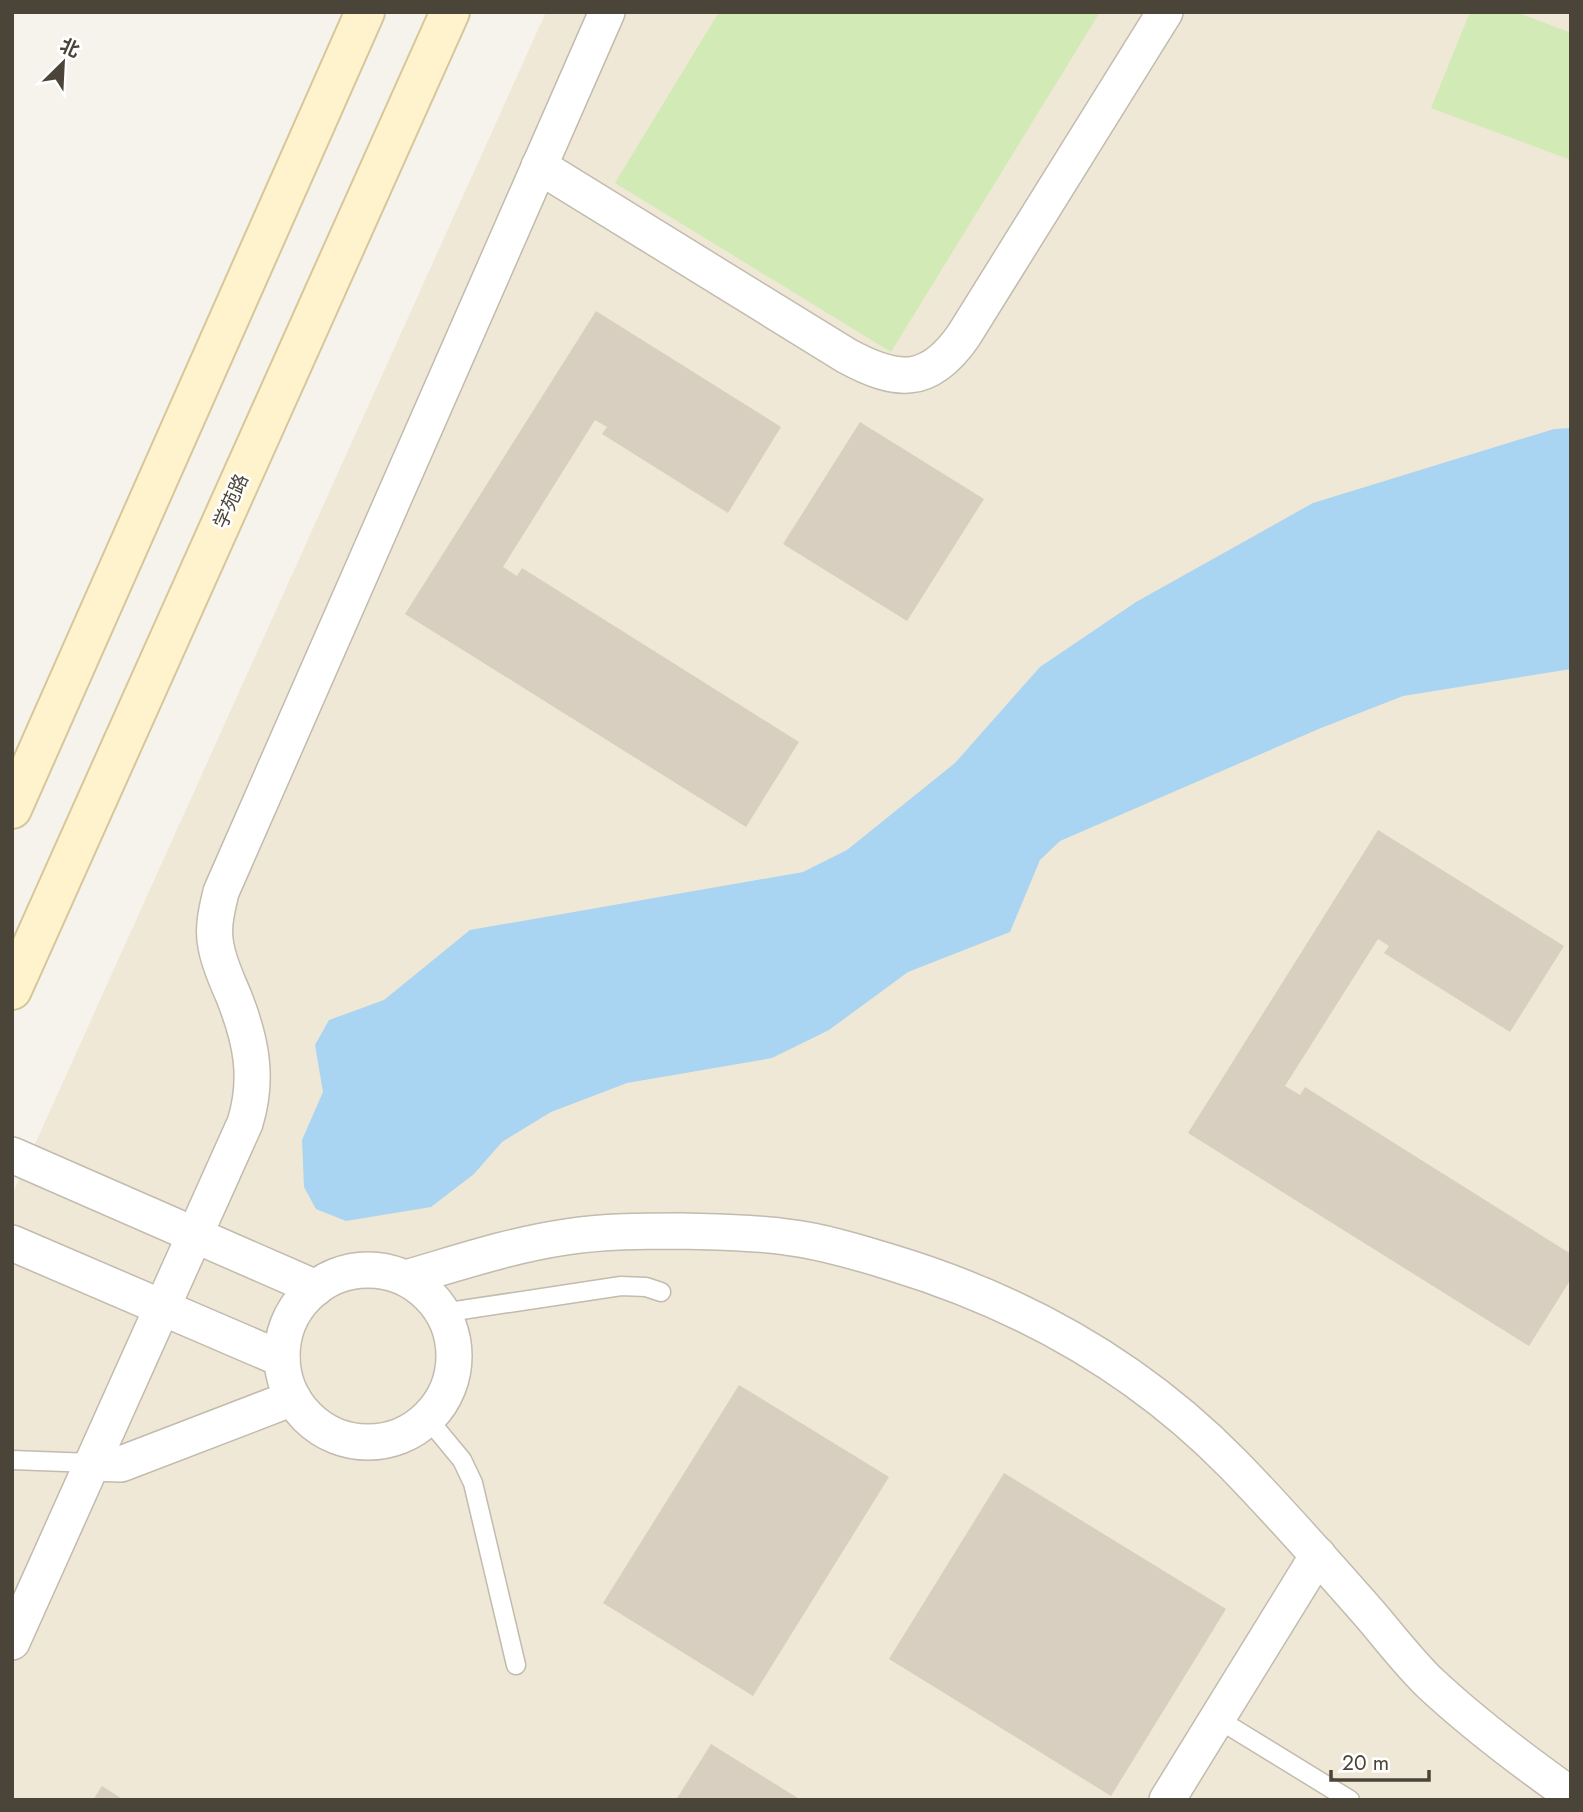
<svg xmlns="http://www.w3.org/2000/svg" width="1583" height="1812" font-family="Jost,'Noto Sans SC',sans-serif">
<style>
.education{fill:#efe8d6}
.green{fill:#d2eab5}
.water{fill:#a9d4f2}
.building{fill:#d8cfc1}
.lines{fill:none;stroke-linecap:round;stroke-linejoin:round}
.lane-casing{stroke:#c2bbae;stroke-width:21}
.street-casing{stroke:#c2bbae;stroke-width:38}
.secondary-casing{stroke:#d6c79b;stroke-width:42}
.lane{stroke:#fff;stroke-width:18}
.street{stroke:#fff;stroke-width:35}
.secondary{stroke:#fff3cd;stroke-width:38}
.labels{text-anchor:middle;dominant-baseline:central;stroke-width:5;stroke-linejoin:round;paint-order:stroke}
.street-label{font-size:19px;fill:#4b4439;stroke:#fff}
</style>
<rect width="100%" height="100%" fill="#f6f3ec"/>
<!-- education -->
<path class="education" d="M546,12H1571V1800H12V1195Z"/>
<!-- green -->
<g class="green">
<path d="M719,12H1100L891,352L615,183Z"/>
<path d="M1470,12H1516L1571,33V160L1431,108Z"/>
</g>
<!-- water -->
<path class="water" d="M1571,428V669L1403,696L1321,728L1060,841L1040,860L1010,932L908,972L829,1030L772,1058L627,1083L551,1112L502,1142L474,1174L431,1207L346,1221L316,1209L304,1187L302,1140L323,1092L315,1045L329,1020L384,1000L470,930L803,872L847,850L955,763L1040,667L1136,602L1313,503L1554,429Z"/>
<!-- building -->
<g class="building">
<path d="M596,311L781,427L728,513L602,434L607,427L595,420L503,567L517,576L522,568L799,742L746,827L405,614Z"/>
<path d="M860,422L984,499L907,621L783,544Z"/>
<path d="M1378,830L1564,946L1510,1032L1384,953L1389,946L1378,939L1285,1086L1300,1095L1305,1087L1571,1254V1279L1529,1346L1188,1133Z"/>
<path d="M739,1385L889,1477L753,1696L603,1603Z"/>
<path d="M1004,1473L1226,1609L1111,1796L889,1659Z"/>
<path d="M711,1744L801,1800H676Z"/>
<path d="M102,1786L124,1800H93Z"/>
</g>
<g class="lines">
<defs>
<g id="lane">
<path d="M442,1313L621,1286L646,1287L661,1292"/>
<path d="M428,1419L462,1460L473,1483L516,1665"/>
<path d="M12,1460L92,1463"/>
<path d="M1218,1719L1350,1800"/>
</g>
<g id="street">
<path d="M539,166L847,356C897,383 929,386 964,335L1165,12"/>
<path d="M12,1155L316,1288"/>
<path d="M12,1243L282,1359"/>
<circle cx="368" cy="1356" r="86"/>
<path d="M406,1278C458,1263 511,1245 566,1237C604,1231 644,1231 682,1231C717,1232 752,1232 786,1237C821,1241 858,1252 893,1263C1021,1302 1138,1367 1233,1464C1279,1511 1323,1561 1367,1611C1388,1635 1408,1662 1431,1684C1474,1724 1523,1761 1571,1795"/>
<path d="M92,1463L121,1464L293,1398"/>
<path d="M12,1642L245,1123C259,1078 251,1040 234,997C227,980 219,964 216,946C212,928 217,909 221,892L607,12"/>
<path d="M1167,1800L1318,1555"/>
</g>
<g id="secondary">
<path d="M12,809L365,12"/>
<path d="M12,990L450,12"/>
</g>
</defs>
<!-- lane casing -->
<use href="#lane" class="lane-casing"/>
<!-- street casing -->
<use href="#street" class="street-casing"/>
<!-- secondary casing -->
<use href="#secondary" class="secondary-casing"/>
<!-- lane -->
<use href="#lane" class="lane"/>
<!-- street -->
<use href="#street" class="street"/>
<!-- secondary -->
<use href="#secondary" class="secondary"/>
</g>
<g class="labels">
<!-- street labels -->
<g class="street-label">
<text transform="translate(231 501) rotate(-66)">学苑路</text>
</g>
</g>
<!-- border -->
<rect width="1583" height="1812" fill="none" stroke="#4b4439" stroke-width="28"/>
<!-- north arrow -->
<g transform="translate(63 63) rotate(24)" stroke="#ffffff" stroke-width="5" paint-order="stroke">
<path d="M0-5L12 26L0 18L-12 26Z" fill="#4b4439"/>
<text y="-10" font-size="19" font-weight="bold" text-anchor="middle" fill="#4b4439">北</text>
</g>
<!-- scale -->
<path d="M1331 1770v10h98v-10" fill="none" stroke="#4b4439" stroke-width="3.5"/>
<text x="1342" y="1770" font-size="21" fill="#4b4439" stroke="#ffffff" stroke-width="5" paint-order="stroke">20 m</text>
</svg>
